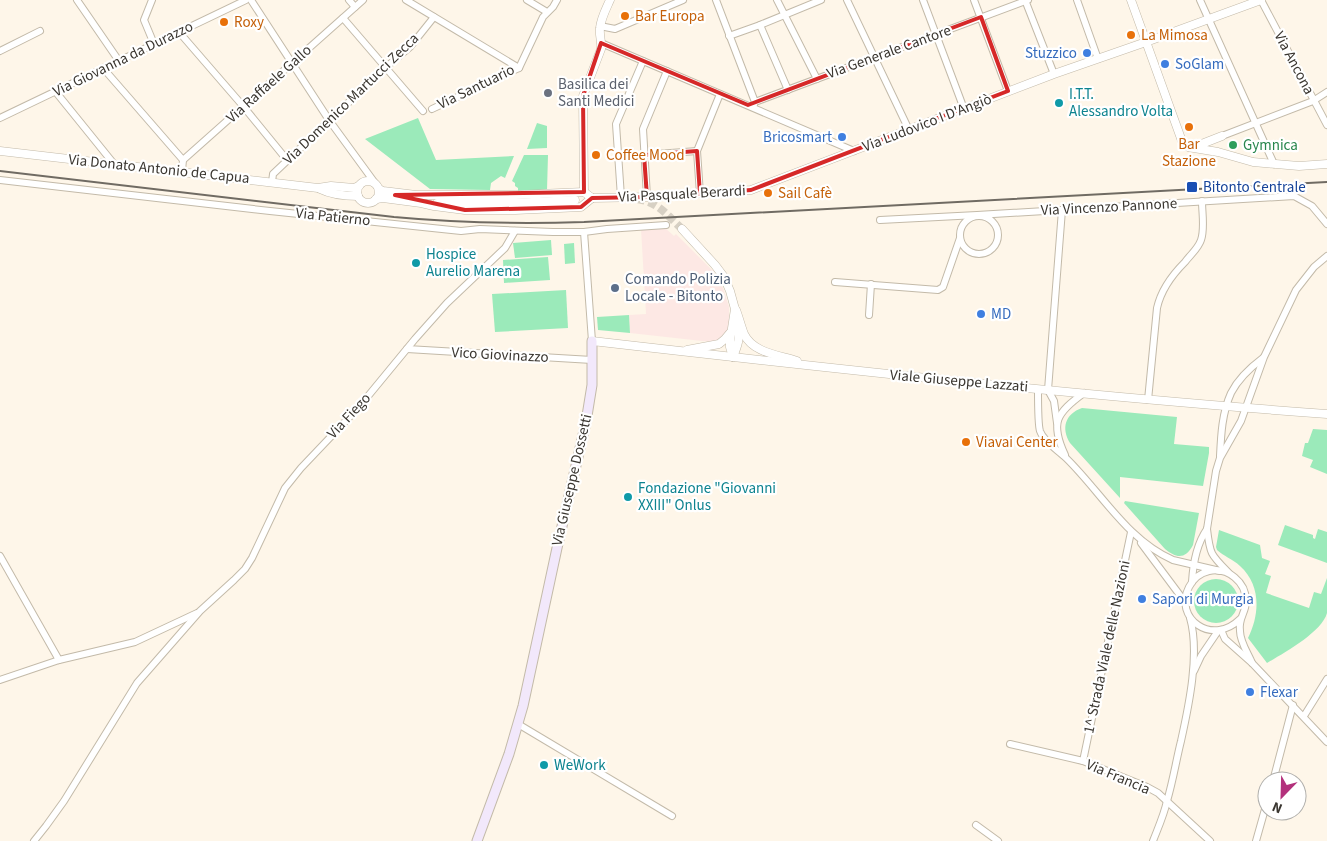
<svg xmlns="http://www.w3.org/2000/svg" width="1327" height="841" font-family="'Source Sans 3',sans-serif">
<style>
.commercial{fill:#fde8e4}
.green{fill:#9beaba}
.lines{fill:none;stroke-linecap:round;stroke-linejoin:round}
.tertiary-tunnel{stroke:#d7d0c4;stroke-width:8;stroke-dasharray:8 4;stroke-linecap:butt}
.minor-casing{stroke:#c3baa9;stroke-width:8}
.tertiary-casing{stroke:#c3baa9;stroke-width:9}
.secondary-casing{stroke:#c3baa9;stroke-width:11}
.minor{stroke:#fff;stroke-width:6}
.tertiary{stroke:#fff;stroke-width:8}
.secondary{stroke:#f2e8fb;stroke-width:9}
.rail{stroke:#706b63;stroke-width:2}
.marked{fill:none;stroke:#d62828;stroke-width:4;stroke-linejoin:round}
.food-dot{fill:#e8710a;stroke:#fff;stroke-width:2}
.shop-dot{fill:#3f7fe0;stroke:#fff;stroke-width:2}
.worship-dot{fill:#6b7280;stroke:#fff;stroke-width:2}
.culture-dot{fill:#0f9aa8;stroke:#fff;stroke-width:2}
.leisure-dot{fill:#2e9e5b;stroke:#fff;stroke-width:2}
.transit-dot{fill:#1a4fb4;stroke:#fff;stroke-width:2}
.service-dot{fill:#5c6f8a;stroke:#fff;stroke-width:2}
.labels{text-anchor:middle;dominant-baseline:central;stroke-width:4.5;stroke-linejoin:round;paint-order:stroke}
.food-label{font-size:15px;fill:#c56008;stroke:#fff;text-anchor:start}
.street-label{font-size:15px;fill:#3a3630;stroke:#fff}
.shop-label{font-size:15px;fill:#366cbe;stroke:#fff;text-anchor:start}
.worship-label{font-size:15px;fill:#5b616d;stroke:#fff;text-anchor:start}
.culture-label{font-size:15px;fill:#0d838f;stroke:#fff;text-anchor:start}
.leisure-label{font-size:15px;fill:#27864d;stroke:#fff;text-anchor:start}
.transit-label{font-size:15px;fill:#164399;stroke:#fff;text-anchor:start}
.service-label{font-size:15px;fill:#4e5e75;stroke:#fff;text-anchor:start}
</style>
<rect width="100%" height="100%" fill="#fef6e9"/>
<!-- commercial -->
<path class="commercial" d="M665,228L674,236L676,234L713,271L723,288L729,307V323L728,330L719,339L713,342L702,341L630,333L629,315L646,314L641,229Z"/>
<!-- green -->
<g class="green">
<path d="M418,118L436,160L514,156L505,178L501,176L491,183L490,190L430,189L365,139Z"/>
<path d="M537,123L547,126V148L527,149Z"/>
<path d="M524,155H548L547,190L518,191V188L515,186V183L512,181Z"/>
<path d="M551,240L552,255L515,258L513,243Z"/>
<path d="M574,243L575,263L565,264L564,244Z"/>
<path d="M548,257L550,280L504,283L503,260Z"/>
<path d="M566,290L568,328L495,332L492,294Z"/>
<path d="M629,315L630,333L598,330L597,317Z"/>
<path d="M1082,408L1177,417L1174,444L1209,447V453L1203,486L1120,477V498L1070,443C1061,428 1065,414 1082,408Z"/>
<path d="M1313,429L1327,430V474L1310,467L1313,460L1302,456L1305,443H1308Z"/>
<path d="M1125,501L1199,513L1193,545C1185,560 1176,558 1165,549L1124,503Z"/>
<path d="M1285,525L1313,535V538L1315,539L1318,529L1327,532V563L1278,545Z"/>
<path d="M1219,530L1260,545L1262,558L1270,561L1265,574L1271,576L1266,593L1309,608L1314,592L1321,594L1327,578C1327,587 1327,605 1327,613C1322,632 1284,653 1267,663L1248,638C1260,614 1261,585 1240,566C1233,559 1223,556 1217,550L1216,547Z"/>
<circle cx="1216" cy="601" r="22"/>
</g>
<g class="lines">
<!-- tertiary-tunnel -->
<path class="tertiary-tunnel" d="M637,199C658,202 667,215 682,229"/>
<defs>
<g id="minor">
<path d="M77,0L119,61"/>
<path d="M152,0L144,20L154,44"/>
<path d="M251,0L329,120L375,183"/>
<path d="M349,0L355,7"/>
<path d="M406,0L519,68"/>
<path d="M527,0L547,12"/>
<path d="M716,0L755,102"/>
<path d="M777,0L817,79"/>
<path d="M847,0L909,130"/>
<path d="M923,0L964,109"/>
<path d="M974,0L1008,91"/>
<path d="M1025,0L1054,74"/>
<path d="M1077,0L1098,59"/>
<path d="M1200,0L1274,164"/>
<path d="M1261,0L1327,125"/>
<path d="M343,18L423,111"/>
<path d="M760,25L788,90"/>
<path d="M600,26L615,29L683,0"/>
<path d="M179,32L243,106L287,160"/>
<path d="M729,36L760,25L821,0"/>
<path d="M601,43L854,151"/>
<path d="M0,51L40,31"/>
<path d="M103,68L183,160"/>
<path d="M55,91L114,164"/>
<path d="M753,107L755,102L1028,0"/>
<path d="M432,109L519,68L543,17L553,7L557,0"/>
<path d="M0,118L246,0"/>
<path d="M1222,136L1313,101L1327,92"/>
<path d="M644,155L697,151"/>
<path d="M182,171L183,160L363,0"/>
<path d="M0,180L270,211L461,231L480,229L553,232H584L607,229L666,225"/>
<path d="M272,182L273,174L385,68L410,47L434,17"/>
<path d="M700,194L697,151L720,94"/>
<path d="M621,197L616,124L643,61"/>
<path d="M647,197L643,129L667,71"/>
<circle cx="979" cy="235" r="19"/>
<path d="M880,220L977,215L1294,196L1312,206L1327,224"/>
<path d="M584,232L592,341"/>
<path d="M835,282L938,290L943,287L960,238"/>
<path d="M869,315L871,284"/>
<path d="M407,349L592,360"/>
<path d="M1038,389C1038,397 1038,425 1040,431C1044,442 1058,450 1066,458C1101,492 1127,540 1173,560L1220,571"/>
<path d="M1148,400L1157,308C1161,290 1172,275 1185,262C1190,255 1198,249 1201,240C1205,229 1202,213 1202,201"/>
<path d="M1057,423L1054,401L1048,390L1062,210"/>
<path d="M1065,455C1050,423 1056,413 1084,393"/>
<path d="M1220,456C1221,435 1222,413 1231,393C1238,379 1251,367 1263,358"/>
<path d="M1207,529C1210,555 1211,555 1229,573"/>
<path d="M1141,543L1185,602"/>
<path d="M0,556L59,660"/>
<path d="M1192,582C1193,564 1196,545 1207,529L1216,471L1220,458L1241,421L1264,357L1296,290L1314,267L1327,256"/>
<path d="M1240,619C1212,647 1173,618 1189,587C1193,579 1200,573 1209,571C1228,567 1246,582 1246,601C1246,613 1238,618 1240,631C1240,642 1248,653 1252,663"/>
<path d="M1221,630L1225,639L1252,663L1327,742"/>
<path d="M1194,671L1201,656L1218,631"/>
<path d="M0,680L59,660L135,642L197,613"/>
<path d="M1304,716L1327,679"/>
<path d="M518,724L672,816"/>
<path d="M1010,744L1083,761L1147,787L1158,793L1210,841"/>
<path d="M1083,761L1131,532"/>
<path d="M1273,781L1293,705"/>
<path d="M976,825L998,841"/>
<path d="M34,841L46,826L64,801L137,683L200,611L234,580L245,569L252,558L285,488L301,468L359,407L415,339L447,303L505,248L515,231"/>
<path d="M1153,841C1158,828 1164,815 1167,801C1173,781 1176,761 1181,741C1189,705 1200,653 1190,618"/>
<path d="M1256,841L1267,802"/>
</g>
<g id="tertiary">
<path d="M1131,0L1183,144L1188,147L1218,152L1253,162L1299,166L1327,164"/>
<path d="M1194,147L1222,136"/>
<path d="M0,151L318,188L331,186L354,188L359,186"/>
<circle cx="368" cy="192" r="11"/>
<path d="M320,189C332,195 344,196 358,196"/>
<path d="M379,189L383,191L416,195H516L584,192L592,198"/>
<path d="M584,192L583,96L601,49C602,42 599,35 600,28C601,18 606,9 610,0"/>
<path d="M592,198L647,197L751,190L1054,74L1146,42L1261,0"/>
<path d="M376,199L383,198L421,203L434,206L465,210H515L581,207L592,198"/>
<path d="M437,203H511L575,200"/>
<path d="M682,229L715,265L724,277L730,291L735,309L730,341V347L733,357"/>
<path d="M736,310C739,318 741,326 744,334C753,353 779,355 797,361"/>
<path d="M592,341C836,369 1081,396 1327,414"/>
<path d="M687,350L719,344L725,339L730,333"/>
<path d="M733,357C737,347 741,337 738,325"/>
</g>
<path id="secondary" d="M477,841L509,754L523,706L557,548L586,422L592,385V341"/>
</defs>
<!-- minor casing -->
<use href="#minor" class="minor-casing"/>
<!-- tertiary casing -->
<use href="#tertiary" class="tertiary-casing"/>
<!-- secondary casing -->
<use href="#secondary" class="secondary-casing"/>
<!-- minor -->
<use href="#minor" class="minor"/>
<!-- tertiary -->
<use href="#tertiary" class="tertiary"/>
<!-- secondary -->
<use href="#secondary" class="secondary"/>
<!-- rail -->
<path class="rail" d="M0,171L394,217C458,223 520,224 584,222L1327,182"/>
</g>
<!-- marked area -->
<path class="marked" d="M981,17L1008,91L751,190L700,194L697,151L644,155L647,197L592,198L581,207L465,210L395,195L584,192L583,96L601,43L748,105Z"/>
<!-- markers -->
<g class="food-dot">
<circle cx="625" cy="16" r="5"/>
<circle cx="224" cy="22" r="5"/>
<circle cx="1131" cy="35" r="5"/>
<circle cx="1189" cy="127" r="5"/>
<circle cx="596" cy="155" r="5"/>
<circle cx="768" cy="193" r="5"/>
<circle cx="966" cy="442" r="5"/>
</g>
<g class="shop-dot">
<circle cx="1087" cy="53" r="5"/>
<circle cx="1165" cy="64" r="5"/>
<circle cx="842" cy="137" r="5"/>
<circle cx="981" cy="314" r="5"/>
<circle cx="1142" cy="599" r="5"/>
<circle cx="1250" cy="692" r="5"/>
</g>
<circle class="worship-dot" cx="548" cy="93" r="5"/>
<g class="culture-dot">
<circle cx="1059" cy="103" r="5"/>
<circle cx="416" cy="263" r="5"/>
<circle cx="628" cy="497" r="5"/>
<circle cx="544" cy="765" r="5"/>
</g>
<circle class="leisure-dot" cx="1233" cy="145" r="5"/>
<rect class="transit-dot" x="1186" y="181" width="12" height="12" rx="2.5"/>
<circle class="service-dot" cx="615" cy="288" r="5"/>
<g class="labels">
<!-- food labels -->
<g class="food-label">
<text x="635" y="16">Bar Europa</text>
<text x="234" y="22">Roxy</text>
<text x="1141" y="35">La Mimosa</text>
<text x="1189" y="144" text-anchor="middle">Bar<tspan x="1189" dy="17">Stazione</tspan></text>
<text x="606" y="155">Coffee Mood</text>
<text x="778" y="193">Sail Cafè</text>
<text x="976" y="442">Viavai Center</text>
</g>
<!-- street labels -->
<g class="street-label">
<text transform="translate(889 52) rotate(-20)">Via Generale Cantore</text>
<text transform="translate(123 59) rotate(-26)">Via Giovanna da Durazzo</text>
<text transform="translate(1294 63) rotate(62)">Via Ancona</text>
<text transform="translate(269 84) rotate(-42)">Via Raffaele Gallo</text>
<text transform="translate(476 87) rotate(-26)">Via Santuario</text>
<text transform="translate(351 99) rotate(-44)">Via Domenico Martucci Zecca</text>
<text transform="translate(927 123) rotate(-21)">Via Ludovico I D'Angiò</text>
<text transform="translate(159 169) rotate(6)">Via Donato Antonio de Capua</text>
<text transform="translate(682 194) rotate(-3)">Via Pasquale Berardi</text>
<text transform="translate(1109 207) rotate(-3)">Via Vincenzo Pannone</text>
<text transform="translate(333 217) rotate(6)">Via Patierno</text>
<text transform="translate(500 355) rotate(3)">Vico Giovinazzo</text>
<text transform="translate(959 381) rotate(5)">Viale Giuseppe Lazzati</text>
<text transform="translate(349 416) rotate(-47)">Via Fiego</text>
<text transform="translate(572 480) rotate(-77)">Via Giuseppe Dossetti</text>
<text transform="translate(1107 647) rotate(-78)">1^ Strada Viale delle Nazioni</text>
<text transform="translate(1118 777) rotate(23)">Via Francia</text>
</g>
<!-- shop labels -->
<g class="shop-label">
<text x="1077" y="53" text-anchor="end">Stuzzico</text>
<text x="1175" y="64">SoGlam</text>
<text x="832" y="137" text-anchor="end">Bricosmart</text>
<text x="991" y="314">MD</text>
<text x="1152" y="599">Sapori di Murgia</text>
<text x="1260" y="692">Flexar</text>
</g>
<!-- worship labels -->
<g class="worship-label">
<text x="558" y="84">Basilica dei<tspan x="558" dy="17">Santi Medici</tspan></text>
</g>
<!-- culture labels -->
<g class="culture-label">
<text x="1069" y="94">I.T.T.<tspan x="1069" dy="17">Alessandro Volta</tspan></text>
<text x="426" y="254">Hospice<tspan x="426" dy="17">Aurelio Marena</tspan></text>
<text x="638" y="488">Fondazione "Giovanni<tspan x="638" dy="17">XXIII" Onlus</tspan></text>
<text x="554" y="765">WeWork</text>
</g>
<!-- leisure labels -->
<g class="leisure-label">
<text x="1243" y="145">Gymnica</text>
</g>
<!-- transit labels -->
<g class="transit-label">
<text x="1203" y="187">Bitonto Centrale</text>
</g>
<!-- service labels -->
<g class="service-label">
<text x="625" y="279">Comando Polizia<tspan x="625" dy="17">Locale - Bitonto</tspan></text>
</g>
</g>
<!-- north arrow -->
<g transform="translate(1282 796) rotate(203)"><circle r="24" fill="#ffffff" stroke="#b0afac"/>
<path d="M0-4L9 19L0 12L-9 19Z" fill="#b3317c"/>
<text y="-8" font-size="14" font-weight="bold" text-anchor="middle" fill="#3a3630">N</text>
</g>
</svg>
